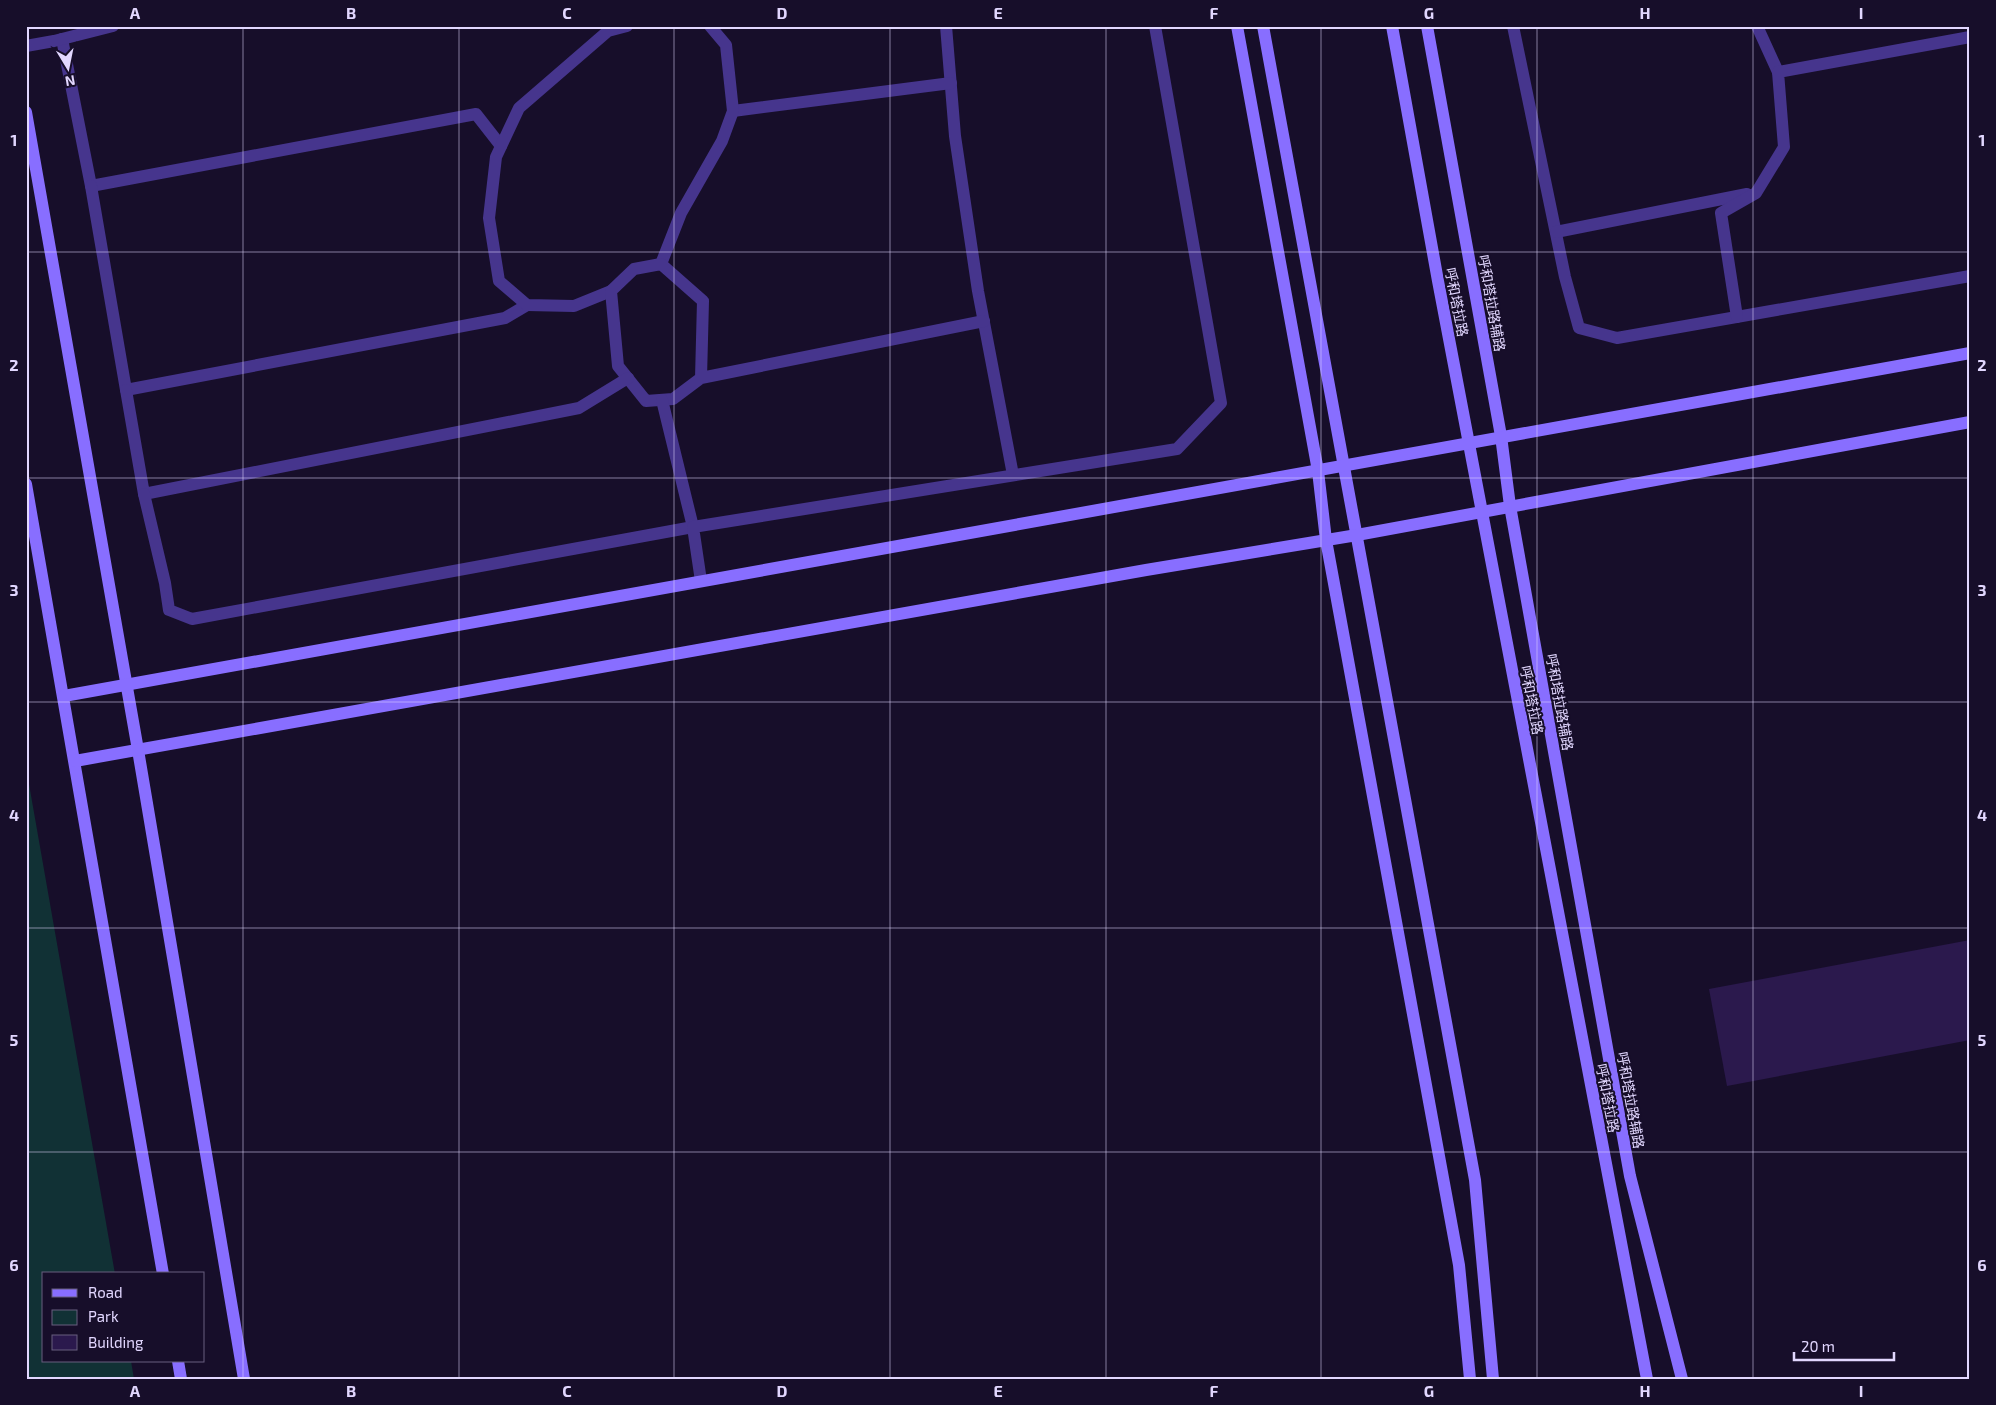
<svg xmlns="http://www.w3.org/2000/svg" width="1996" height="1405" font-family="'Exo 2','Noto Sans SC',sans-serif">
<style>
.green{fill:#113135}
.building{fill:#2b194d}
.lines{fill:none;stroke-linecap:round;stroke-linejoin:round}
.street{stroke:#46358d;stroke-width:12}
.secondary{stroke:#886eff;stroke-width:12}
.grid{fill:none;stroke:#e2d7ff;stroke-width:1;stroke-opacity:0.55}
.labels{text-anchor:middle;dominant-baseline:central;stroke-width:4;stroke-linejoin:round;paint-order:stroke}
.street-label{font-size:14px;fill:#e2d7ff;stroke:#170e2a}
.neatline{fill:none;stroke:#e2d7ff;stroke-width:2}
.grid-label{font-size:16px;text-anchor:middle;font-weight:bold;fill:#e2d7ff}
</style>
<rect width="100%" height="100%" fill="#170e2a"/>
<!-- green -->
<path class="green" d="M26,767L115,1274H44V1361H131L134,1379H26Z"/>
<!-- building -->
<path class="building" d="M1970,940V1040L1727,1086L1709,989Z"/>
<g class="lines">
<!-- street -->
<g class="street">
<path d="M946,26L955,136L978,291L1013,475"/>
<path d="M1513,26L1565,277L1579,328L1617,338L1970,276"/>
<path d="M1757,26L1778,72"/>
<path d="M62,39L91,186L476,114L501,146"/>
<path d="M26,46L54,41L113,26"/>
<path d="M733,111L951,83"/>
<path d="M91,186L126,390L505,318L527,305"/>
<path d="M1556,232L1747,194"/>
<path d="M661,264L681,213L722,141L733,111L726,45L710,26"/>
<path d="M611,291L574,306L527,305L499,281L489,218L496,157L519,108L608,31L627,26"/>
<path d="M1737,317L1721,213L1756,193L1784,147L1778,72L1970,37"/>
<path d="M701,378L673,399L646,401L618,366L611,291L634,269L661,264L703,301L701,378L984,321"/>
<path d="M126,390L144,494L579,408L628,378"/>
<path d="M144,494L165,583L169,610L192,619L693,527L662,400"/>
<path d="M701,581L693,527L1177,449L1221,403L1155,26"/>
</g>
<!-- secondary -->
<g class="secondary">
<path d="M1237,26L1318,471L1326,540L1459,1265L1470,1379"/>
<path d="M1263,26L1475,1180L1493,1379"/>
<path d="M1392,26L1438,281L1647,1379"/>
<path d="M1427,26L1501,436L1510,506L1630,1176L1682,1379"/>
<path d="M26,112L138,750L244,1379"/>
<path d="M26,484L163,1274"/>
<path d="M64,696L1970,353"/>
<path d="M75,761L1146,570L1357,535L1970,422"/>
<path d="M178,1361L181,1379"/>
</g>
</g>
<!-- grid -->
<path class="grid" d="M243,26V1379M459,26V1379M674,26V1379M890,26V1379M1106,26V1379M1321,26V1379M1537,26V1379M1753,26V1379M26,252H1970M26,478H1970M26,702H1970M26,928H1970M26,1152H1970"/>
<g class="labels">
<!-- street labels -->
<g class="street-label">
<text transform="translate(1457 302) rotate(79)">呼和塔拉路</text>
<text transform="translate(1492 303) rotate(80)">呼和塔拉路辅路</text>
<text transform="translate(1532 700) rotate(79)">呼和塔拉路</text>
<text transform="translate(1560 702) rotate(80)">呼和塔拉路辅路</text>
<text transform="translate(1608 1098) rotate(79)">呼和塔拉路</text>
<text transform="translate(1631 1100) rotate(80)">呼和塔拉路辅路</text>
</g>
</g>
<!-- border -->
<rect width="1996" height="1405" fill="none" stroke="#170e2a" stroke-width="55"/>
<!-- legend -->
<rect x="42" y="1272" width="162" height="90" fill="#170e2a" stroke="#685e7f"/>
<rect x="52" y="1289" width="25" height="8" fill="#886eff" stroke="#685e7f"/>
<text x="88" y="1298" font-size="15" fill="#e2d7ff">Road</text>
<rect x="52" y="1310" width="25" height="15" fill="#113135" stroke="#685e7f"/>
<text x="88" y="1322" font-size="15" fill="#e2d7ff">Park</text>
<rect x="52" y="1335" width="25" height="15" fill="#2b194d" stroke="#685e7f"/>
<text x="88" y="1348" font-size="15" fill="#e2d7ff">Building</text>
<!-- north arrow -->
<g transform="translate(68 68) rotate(170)" stroke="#170e2a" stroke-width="4" paint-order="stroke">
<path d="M0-4L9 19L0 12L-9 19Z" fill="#e2d7ff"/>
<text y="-8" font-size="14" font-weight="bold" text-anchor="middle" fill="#e2d7ff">N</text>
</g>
<!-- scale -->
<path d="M1794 1352v8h100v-8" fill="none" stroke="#e2d7ff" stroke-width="2.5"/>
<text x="1801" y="1352" font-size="15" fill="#e2d7ff" stroke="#170e2a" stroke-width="4" paint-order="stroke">20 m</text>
<rect x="28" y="28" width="1940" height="1350" class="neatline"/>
<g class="grid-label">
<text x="135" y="19">A</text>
<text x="351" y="19">B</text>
<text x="567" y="19">C</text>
<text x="782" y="19">D</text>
<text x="998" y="19">E</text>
<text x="1214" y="19">F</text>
<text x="1429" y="19">G</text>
<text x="1645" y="19">H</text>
<text x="1861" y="19">I</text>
<text x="14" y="146">1</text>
<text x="1982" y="146">1</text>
<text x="14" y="371">2</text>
<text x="1982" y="371">2</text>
<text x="14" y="596">3</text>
<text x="1982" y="596">3</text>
<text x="14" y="821">4</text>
<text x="1982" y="821">4</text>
<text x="14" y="1046">5</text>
<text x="1982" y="1046">5</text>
<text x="14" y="1271">6</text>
<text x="1982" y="1271">6</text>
<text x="135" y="1397">A</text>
<text x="351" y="1397">B</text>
<text x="567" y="1397">C</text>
<text x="782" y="1397">D</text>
<text x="998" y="1397">E</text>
<text x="1214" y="1397">F</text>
<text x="1429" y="1397">G</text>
<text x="1645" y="1397">H</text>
<text x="1861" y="1397">I</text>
</g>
</svg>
